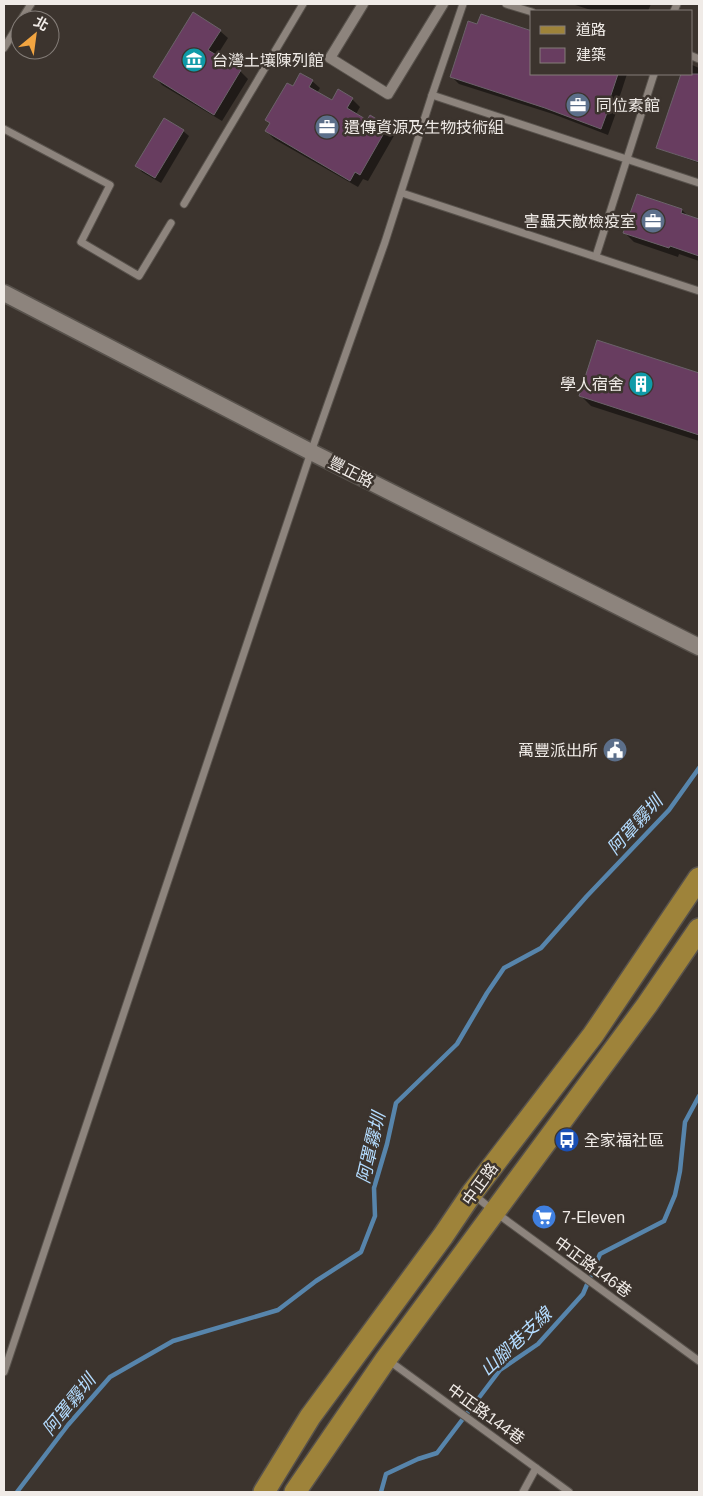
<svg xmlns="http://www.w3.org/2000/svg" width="703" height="1496" font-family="Helvetica,'Noto Sans TC',sans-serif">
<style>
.shadow{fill:#0007}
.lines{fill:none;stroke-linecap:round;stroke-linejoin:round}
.stream{stroke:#5785ac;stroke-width:4.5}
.building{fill:#683d60;stroke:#6b6269}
.service-casing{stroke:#58524c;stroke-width:9}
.pedestrian-casing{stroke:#58524c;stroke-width:12}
.tertiary-casing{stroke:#58524c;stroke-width:19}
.primary-casing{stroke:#58524c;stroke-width:24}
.service{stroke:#8d847d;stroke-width:7}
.pedestrian{stroke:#8d847d;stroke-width:10}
.tertiary{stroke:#8d847d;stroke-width:16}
.primary{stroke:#9e833a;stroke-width:21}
.labels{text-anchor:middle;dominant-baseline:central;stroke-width:5;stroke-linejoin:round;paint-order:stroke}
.poi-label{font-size:16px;fill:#f0ebe7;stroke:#3c342e;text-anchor:start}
.street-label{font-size:16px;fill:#f0ebe7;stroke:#3c342e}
.water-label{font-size:18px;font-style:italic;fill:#b3dbfe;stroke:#3c342e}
</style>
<rect width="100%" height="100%" fill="#3c342e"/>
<!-- shadow -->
<g class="shadow">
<path d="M572,4H651L648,11H594Z"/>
<path d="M220,31L228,38L216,57L240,71L248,79L222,121L162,85L155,77Z"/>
<path d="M692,65L699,68V163L657,148L682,74H692Z"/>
<path d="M532,74H627L616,108L617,110L608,135L553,114L459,84L452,77Z"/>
<path d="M312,81L320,88L317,93L332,102L338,91L352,99L360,107L356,114L368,121L387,127L395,134L368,181L363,179L358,187L274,139L266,131L293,88Z"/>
<path d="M183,131L189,136L161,183L142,172L137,166Z"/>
<path d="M637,195L682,210L689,217L699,221V261L679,254L678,257L634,242L625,233Z"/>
<path d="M597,341L699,374V441L591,406L580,395Z"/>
</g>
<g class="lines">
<!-- stream -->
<g class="stream">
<path d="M17,1492L68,1425L110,1377L173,1341L278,1310L316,1281L361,1252L375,1216L374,1188L387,1144L396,1103L457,1044L487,993L504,968L541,948L587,896L669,810L699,768"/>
<path d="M381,1492L386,1474L418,1459L437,1453L500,1370L538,1344L583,1294L600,1254L664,1221L675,1195L680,1171L685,1122L699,1096"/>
</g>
</g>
<!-- building -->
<g class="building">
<path d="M193,12L221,30L208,50L241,70L214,115L153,77Z"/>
<path d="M481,14L532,31V74H618L609,101L611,102L601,129L545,108L450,77L468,21L477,24Z"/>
<path d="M300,73L313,80L309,87L332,100L338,89L353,98L347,108L367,120L370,115L388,126L360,175L355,172L350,181L265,131L270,123L265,120L287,83L293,86Z"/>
<path d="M681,74H699V162L656,148Z"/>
<path d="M164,118L184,130L155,178L135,166Z"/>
<path d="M637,194L682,209L681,213L699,219V256L670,246L669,248L623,233Z"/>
<path d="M597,340L699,373V435L579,396Z"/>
</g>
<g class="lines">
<defs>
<g id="service">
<path d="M506,4L532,12"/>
<path d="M674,11L677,4"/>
<path d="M21,20L31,4"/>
<path d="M4,48L20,22"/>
<path d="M692,56L699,59"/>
<path d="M432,95L699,183"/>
<path d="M4,129L110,185L81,242L139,276L171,223"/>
<path d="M402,193L699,291"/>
<path d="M184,204L303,4"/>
<path d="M596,256L654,74"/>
<path d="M474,1195L495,1212L699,1361"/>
<path d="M388,1360L569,1492"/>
<path d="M4,1372L311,452L385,242L432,95L463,4"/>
<path d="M523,1492L536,1468"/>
</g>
<path id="pedestrian" d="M363,4L330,58L388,94L443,4"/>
<path id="tertiary" d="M4,293L311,452L699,647"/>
<g id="primary">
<path d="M264,1492L310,1417L443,1236L472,1193L593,1035L699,878"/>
<path d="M295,1492L386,1359L647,1005L699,929"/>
</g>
</defs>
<!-- service casing -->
<use href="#service" class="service-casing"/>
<!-- pedestrian casing -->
<use href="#pedestrian" class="pedestrian-casing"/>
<!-- tertiary casing -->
<use href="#tertiary" class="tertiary-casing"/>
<!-- primary casing -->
<use href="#primary" class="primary-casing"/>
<!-- service -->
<use href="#service" class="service"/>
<!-- pedestrian -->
<use href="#pedestrian" class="pedestrian"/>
<!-- tertiary -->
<use href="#tertiary" class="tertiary"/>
<!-- primary -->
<use href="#primary" class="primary"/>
</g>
<!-- icons -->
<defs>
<symbol id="museum-disc" viewBox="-11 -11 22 22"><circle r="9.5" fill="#0f9aa8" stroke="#3c342e"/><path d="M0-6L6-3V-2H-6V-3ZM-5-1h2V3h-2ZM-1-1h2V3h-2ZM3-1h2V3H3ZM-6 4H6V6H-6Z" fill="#fff"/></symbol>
<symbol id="office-disc" viewBox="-11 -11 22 22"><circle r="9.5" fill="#5c6f8a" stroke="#3c342e"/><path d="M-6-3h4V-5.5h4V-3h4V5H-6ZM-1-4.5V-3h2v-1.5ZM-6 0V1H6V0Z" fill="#fff"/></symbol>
<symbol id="building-disc" viewBox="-11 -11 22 22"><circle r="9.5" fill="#0f9aa8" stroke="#3c342e"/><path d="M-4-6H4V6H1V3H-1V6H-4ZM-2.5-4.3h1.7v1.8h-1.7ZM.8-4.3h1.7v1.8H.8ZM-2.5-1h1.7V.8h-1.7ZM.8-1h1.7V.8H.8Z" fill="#fff"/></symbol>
<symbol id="civic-disc" viewBox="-11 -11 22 22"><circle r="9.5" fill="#5c6f8a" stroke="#3c342e"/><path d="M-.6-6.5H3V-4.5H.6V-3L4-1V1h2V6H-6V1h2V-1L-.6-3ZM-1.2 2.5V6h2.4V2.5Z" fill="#fff"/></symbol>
<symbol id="bus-disc" viewBox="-11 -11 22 22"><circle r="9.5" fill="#1a4fb4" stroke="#3c342e"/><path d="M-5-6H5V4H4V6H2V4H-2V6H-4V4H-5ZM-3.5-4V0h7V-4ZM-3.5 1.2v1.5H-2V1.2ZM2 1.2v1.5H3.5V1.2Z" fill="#fff"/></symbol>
<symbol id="supermarket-disc" viewBox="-11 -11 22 22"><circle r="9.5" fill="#3f7fe0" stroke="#3c342e"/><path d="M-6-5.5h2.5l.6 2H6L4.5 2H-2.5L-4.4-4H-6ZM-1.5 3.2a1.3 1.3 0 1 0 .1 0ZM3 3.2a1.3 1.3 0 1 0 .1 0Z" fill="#fff"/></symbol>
</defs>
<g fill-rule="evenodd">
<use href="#museum-disc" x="180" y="46" width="28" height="28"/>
<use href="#office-disc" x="564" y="91" width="28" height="28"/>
<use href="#office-disc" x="313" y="113" width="28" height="28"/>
<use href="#office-disc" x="639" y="207" width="28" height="28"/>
<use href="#building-disc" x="627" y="370" width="28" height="28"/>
<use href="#civic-disc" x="601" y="736" width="28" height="28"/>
<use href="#bus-disc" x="553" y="1126" width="28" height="28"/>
<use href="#supermarket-disc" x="530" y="1203" width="28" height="28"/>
</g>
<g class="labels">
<!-- poi labels -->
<g class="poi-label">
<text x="212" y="60">台灣土壤陳列館</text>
<text x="596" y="105">同位素館</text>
<text x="344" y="127">遺傳資源及生物技術組</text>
<text x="636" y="221" text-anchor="end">害蟲天敵檢疫室</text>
<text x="624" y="384" text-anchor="end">學人宿舍</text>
<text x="598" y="750" text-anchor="end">萬豐派出所</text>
<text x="584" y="1140">全家福社區</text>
<text x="562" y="1217">7-Eleven</text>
</g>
<!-- street labels -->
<g class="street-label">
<text transform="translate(351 472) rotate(27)">豐正路</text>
<text transform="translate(480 1184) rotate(-54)">中正路</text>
<text transform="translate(593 1267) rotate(36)">中正路146巷</text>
<text transform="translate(486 1414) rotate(36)">中正路144巷</text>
</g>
<!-- water labels -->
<g class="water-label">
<text transform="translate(635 825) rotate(-48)">阿罩霧圳</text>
<text transform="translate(371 1148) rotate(-77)">阿罩霧圳</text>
<text transform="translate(516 1342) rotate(-43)">山腳巷支線</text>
<text transform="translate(69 1405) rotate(-51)">阿罩霧圳</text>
</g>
</g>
<!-- border -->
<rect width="703" height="1496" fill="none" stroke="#f0ebe7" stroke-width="10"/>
<!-- legend -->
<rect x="530" y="10" width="162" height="65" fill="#3c342e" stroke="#847d78"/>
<rect x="540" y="26" width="25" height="8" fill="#9e833a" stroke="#847d78"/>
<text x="576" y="35" font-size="15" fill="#f0ebe7">道路</text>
<rect x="540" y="48" width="25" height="15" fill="#683d60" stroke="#847d78"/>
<text x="576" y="60" font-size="15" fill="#f0ebe7">建築</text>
<!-- north arrow -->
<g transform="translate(35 35) rotate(29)"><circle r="24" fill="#3c342e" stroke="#847d78"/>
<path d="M0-4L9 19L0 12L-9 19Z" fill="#f2a541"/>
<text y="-8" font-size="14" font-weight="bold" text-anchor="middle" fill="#f0ebe7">北</text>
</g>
</svg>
